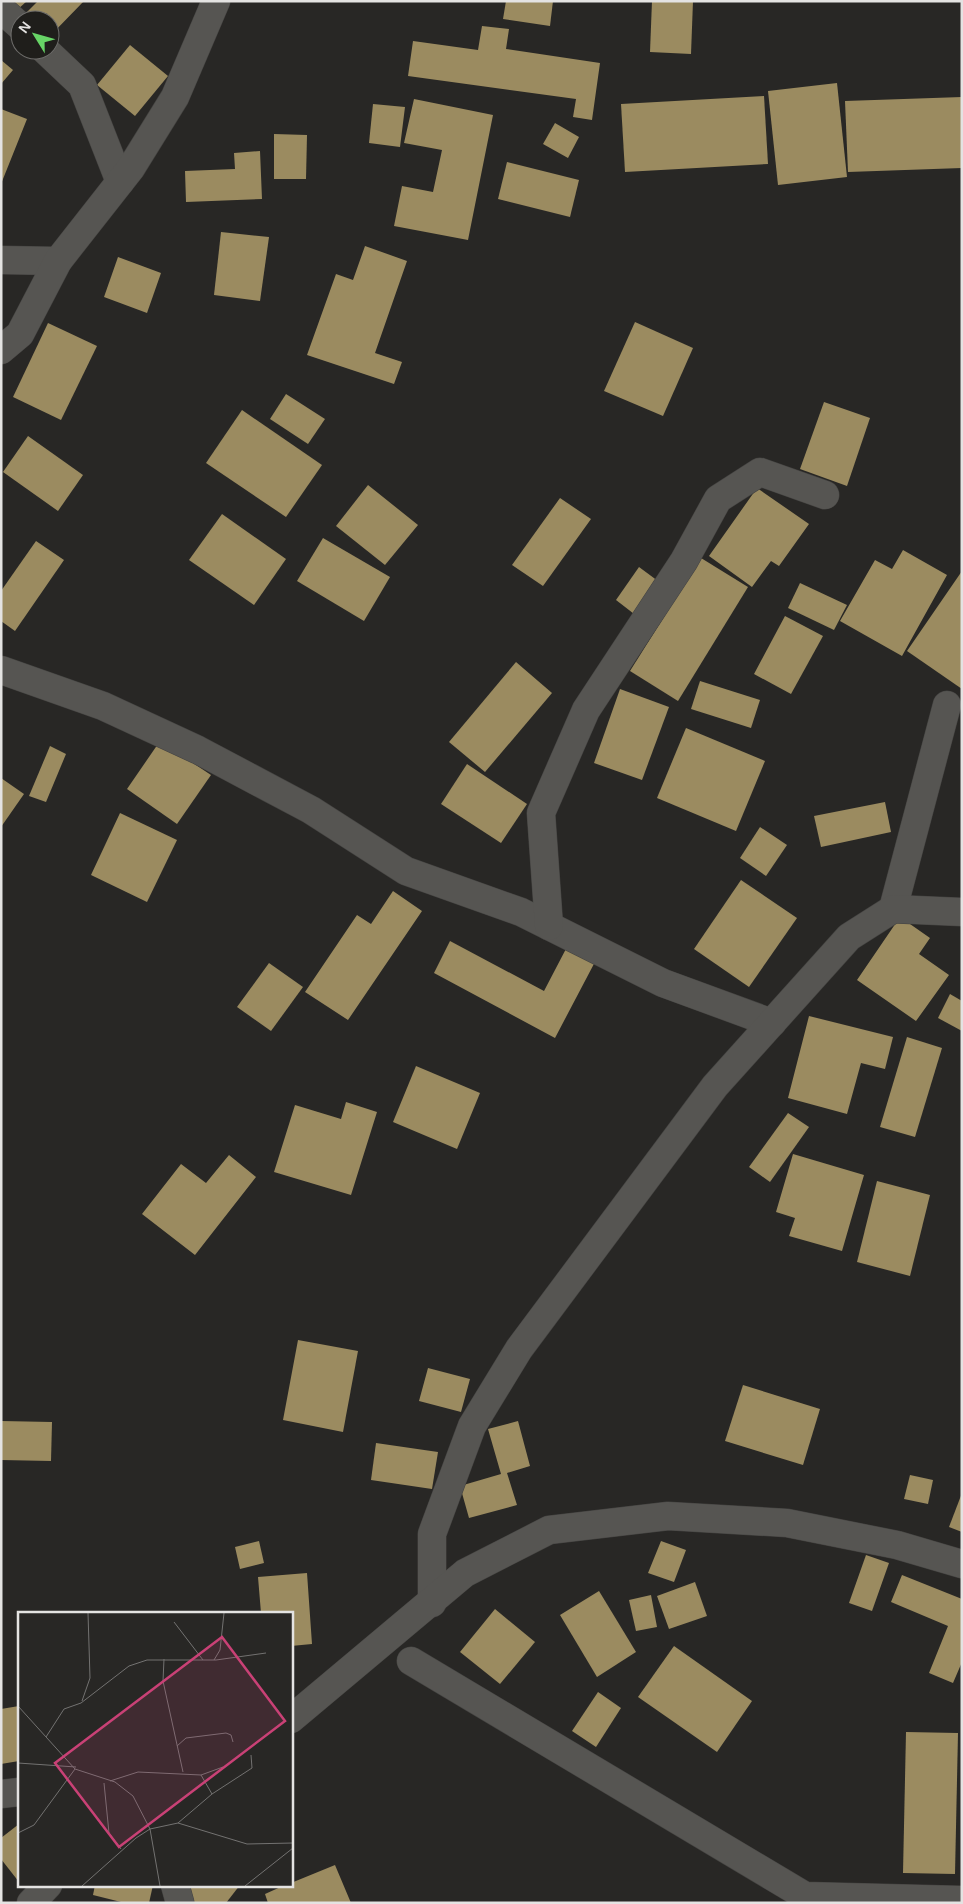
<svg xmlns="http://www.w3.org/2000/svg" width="963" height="1904" font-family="Helvetica,sans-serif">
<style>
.building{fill:#9b8b60}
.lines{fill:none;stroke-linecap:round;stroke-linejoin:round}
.minor-casing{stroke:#444341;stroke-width:29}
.minor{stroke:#565552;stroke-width:28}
.inset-road{fill:none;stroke:#737271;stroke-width:1}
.view{fill:#c94176;fill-opacity:0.15;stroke:#c94176;stroke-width:2.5}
.inset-edge{fill:none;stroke:#e4e3e2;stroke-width:2.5}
</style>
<rect width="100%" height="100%" fill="#282725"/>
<!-- building -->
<g class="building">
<path d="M9,1H27L17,10Z"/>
<path d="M38,1H84L50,36V20H19Z"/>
<path d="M506,1H553L550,26L503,19Z"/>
<path d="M652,1H693L691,54L650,52Z"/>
<path d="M482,26L509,29L506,49L600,63L592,120L573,117L576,99L408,76L413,41L478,50Z"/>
<path d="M130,45L168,76L135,116L97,85Z"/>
<path d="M1,60L13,70L1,84Z"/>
<path d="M837,83L847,177L778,185L768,91Z"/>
<path d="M764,96L768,164L625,172L621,104Z"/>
<path d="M962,97V168L848,172L845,101Z"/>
<path d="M414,99L493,115L468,240L394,226L402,186L433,192L442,150L404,143Z"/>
<path d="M373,104L405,107L400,147L369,143Z"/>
<path d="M1,109L27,119L1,184Z"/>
<path d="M555,123L579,137L568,158L543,144Z"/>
<path d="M274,134L307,135L306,179H274Z"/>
<path d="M260,151L262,199L186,202L185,171L235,169L234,153Z"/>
<path d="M507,162L579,180L570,217L498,199Z"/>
<path d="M221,232L269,237L260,301L214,295Z"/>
<path d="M365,246L407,261L375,353L402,362L394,384L307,355L336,274L353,280Z"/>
<path d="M118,257L161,273L147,313L104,297Z"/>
<path d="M635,322L693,348L663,416L604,391Z"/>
<path d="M48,323L97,346L61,420L13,397Z"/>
<path d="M286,394L325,419L308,444L270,419Z"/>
<path d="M824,402L870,418L847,486L800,469Z"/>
<path d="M242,410L322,465L286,517L206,463Z"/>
<path d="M28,436L83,475L58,511L3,472Z"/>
<path d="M368,485L418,525L385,565L336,526Z"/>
<path d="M757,488L809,524L779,566L771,561L752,587L709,556Z"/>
<path d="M560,498L591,519L543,586L512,565Z"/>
<path d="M222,514L286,559L254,605L189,560Z"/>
<path d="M323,538L390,577L364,621L297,581Z"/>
<path d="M36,541L64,560L15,631L1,621V591Z"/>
<path d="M903,550L947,575L902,656L840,621L875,560L892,569Z"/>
<path d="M701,558L748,587L678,701L630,671Z"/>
<path d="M639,567L662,584L638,617L616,600Z"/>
<path d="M962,571V689L907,651Z"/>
<path d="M800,583L847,605L834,630L788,608Z"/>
<path d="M785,616L823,636L791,694L754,674Z"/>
<path d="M516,662L552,693L485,772L449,742Z"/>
<path d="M700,681L760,700L751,728L691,709Z"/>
<path d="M620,689L669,707L642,780L594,763Z"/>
<path d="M686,728L765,761L736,831L657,798Z"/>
<path d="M160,741L211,775L177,824L127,789Z"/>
<path d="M50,746L66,754L46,802L29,796Z"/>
<path d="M467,764L527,804L501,843L441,804Z"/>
<path d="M1,778L24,794L1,827Z"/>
<path d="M885,802L891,832L821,847L814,816Z"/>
<path d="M120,813L177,840L147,902L91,875Z"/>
<path d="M760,827L787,845L766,876L740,858Z"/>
<path d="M741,880L797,918L749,987L694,949Z"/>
<path d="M393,891L422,911L348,1020L305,992L357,915L371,924Z"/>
<path d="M900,917L930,938L919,954L949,975L916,1021L857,980Z"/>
<path d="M450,941L544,991L568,945L596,960L555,1038L434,973Z"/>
<path d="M269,963L303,987L271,1031L237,1007Z"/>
<path d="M950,994L962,1001V1031L938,1018Z"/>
<path d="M809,1016L893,1037L885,1069L861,1063L847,1114L788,1098Z"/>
<path d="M907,1037L942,1048L915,1137L880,1127Z"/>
<path d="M416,1066L480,1093L457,1149L393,1122Z"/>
<path d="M346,1102L377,1112L351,1195L274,1172L295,1105L341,1119Z"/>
<path d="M788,1113L809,1127L770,1182L749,1167Z"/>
<path d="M793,1154L864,1175L842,1251L789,1236L795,1218L776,1212Z"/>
<path d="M229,1155L256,1177L195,1255L142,1214L181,1164L206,1183Z"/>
<path d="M877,1181L930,1195L910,1276L857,1262Z"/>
<path d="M298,1340L358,1351L343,1432L283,1420Z"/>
<path d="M428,1368L470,1379L461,1412L419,1401Z"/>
<path d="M743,1385L820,1409L803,1465L725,1441Z"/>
<path d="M1,1421L52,1422L51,1461L1,1460Z"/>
<path d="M518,1421L530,1466L507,1473L517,1505L469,1518L460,1486L501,1474L488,1429Z"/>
<path d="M376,1443L438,1452L432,1489L371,1480Z"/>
<path d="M910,1475L933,1480L928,1504L904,1499Z"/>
<path d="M962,1493V1532L949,1527Z"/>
<path d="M259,1541L264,1563L240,1569L235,1547Z"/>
<path d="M661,1541L686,1550L674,1582L648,1573Z"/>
<path d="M866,1555L889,1563L872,1611L849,1603Z"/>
<path d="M307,1573L312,1644L291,1646V1613H261L258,1577Z"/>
<path d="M902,1575L962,1599V1662L953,1683L929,1673L948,1626L891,1602Z"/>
<path d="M695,1582L707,1616L669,1629L657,1596Z"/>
<path d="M599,1591L636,1652L597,1677L560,1615Z"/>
<path d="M651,1595L657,1627L636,1631L629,1600Z"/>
<path d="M495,1609L535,1642L500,1684L460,1652Z"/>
<path d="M674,1646L752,1701L717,1752L638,1697Z"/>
<path d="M598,1692L621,1708L596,1747L572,1731Z"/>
<path d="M19,1706V1761L1,1764V1709Z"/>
<path d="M906,1732L958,1733L955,1874L903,1873Z"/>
<path d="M19,1824V1882L1,1859V1838Z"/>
<path d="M335,1865L351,1903H268L265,1894L285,1885H291V1883Z"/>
<path d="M95,1885H153L149,1903H125L93,1895Z"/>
<path d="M188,1885H240L226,1903H194L182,1893Z"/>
</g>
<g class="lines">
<defs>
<g id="minor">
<path d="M1,9L20,26"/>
<path d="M45,50L82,85L120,182"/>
<path d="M1,260L58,261"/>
<path d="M1,350L20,334L58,261L131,168L175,97L216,1"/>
<path d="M1,670L103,706L198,750L311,810L406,871L521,912L663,983L772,1023"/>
<path d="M893,909L947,705"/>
<path d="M549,926L541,813L586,710L684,561L718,499L760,472L825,495"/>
<path d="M432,1603V1534L472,1426L519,1349L715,1086L849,937L893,909L962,912"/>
<path d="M411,1661L805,1896L962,1900"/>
<path d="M291,1719L465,1573L549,1530L668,1516L787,1523L897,1545L962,1564"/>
<path d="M1,1794L19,1792"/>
<path d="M175,1885L180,1903"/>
<path d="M31,1903L48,1885"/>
</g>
</defs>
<!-- minor casing -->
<use href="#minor" class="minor-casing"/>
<!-- minor -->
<use href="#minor" class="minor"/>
</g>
<!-- overview -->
<g transform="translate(18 1612)">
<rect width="275" height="275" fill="#282725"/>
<path class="inset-road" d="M156,10L185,48M146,47L145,69L165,160M196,48L202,38L206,1M64,89L72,66L70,1M0,94L57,157L97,170L115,184L132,217L142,274M28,125L46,97L63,91L111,54L129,48H198L248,41M159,134L168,126L208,121L213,123L215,130M0,151L58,155M183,163L205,155M92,169L120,160L183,163L194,182L160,211M86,171L91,221L103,237M194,182L234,156L233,143M0,221L16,213L57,157M64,274L118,226L132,217L160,211L229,232L275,231M227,274L275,236"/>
<path class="view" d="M204,25L267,109L101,235L37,151Z"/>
<rect width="275" height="275" class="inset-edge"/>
</g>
<!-- border -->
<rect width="963" height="1904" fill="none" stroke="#e4e3e2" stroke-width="5"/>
<!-- north arrow -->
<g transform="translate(35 35) rotate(307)"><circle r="24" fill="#1f1e1b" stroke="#6e6d6b"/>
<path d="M0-4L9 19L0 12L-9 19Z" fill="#67d466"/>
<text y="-8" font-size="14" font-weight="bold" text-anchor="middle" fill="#e4e3e2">N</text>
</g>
</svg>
